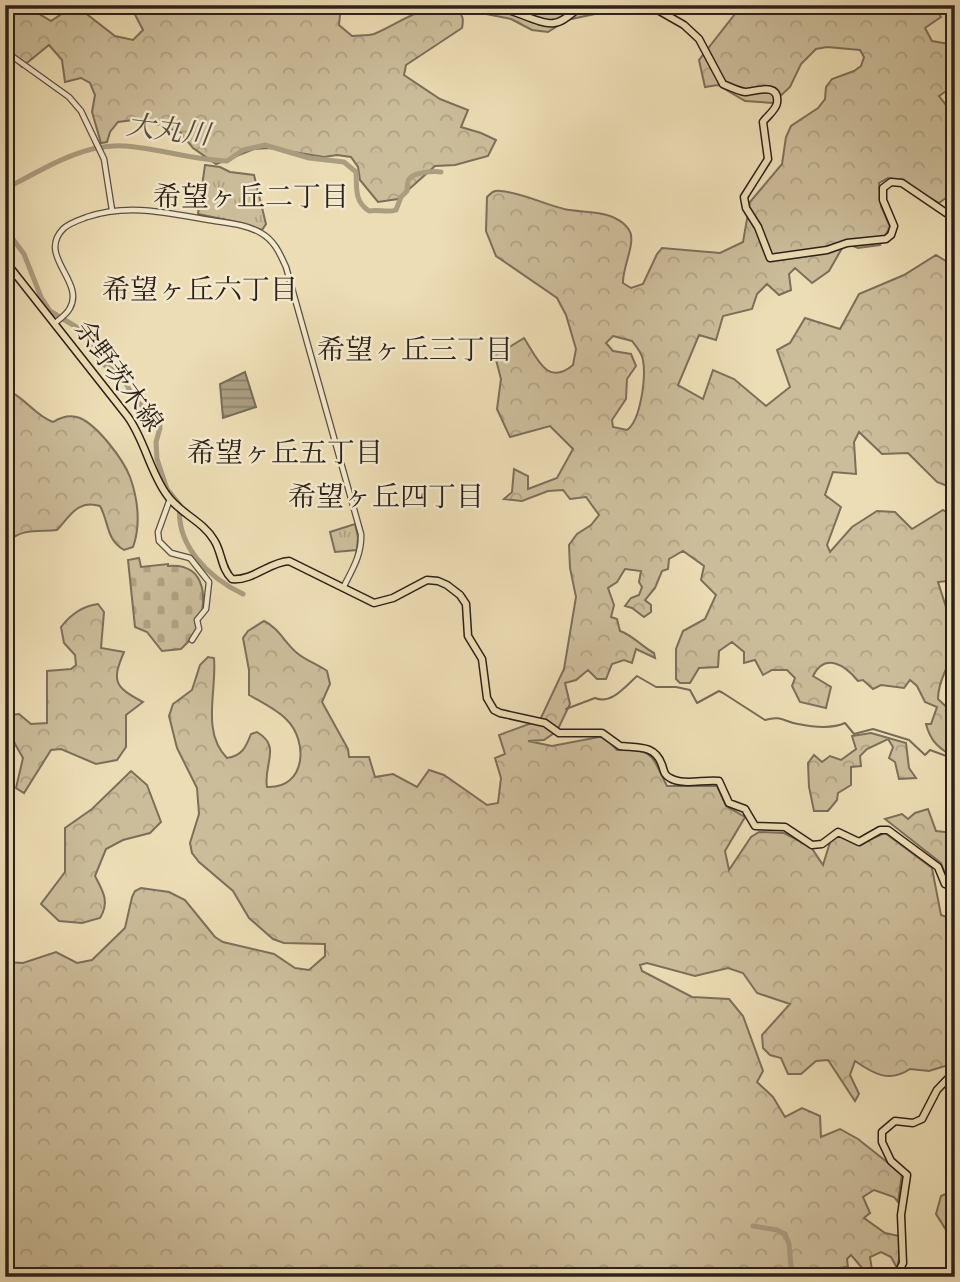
<svg xmlns="http://www.w3.org/2000/svg" width="960" height="1282" font-family="'Sorts Mill Goudy','Noto Serif JP',serif">
<style>
.grass{fill:url(#grass-tufts);stroke:#7c6f5a;stroke-width:2}
.forest{fill:url(#forest-crowns);stroke:#7c6f5a;stroke-width:2;fill-rule:evenodd}
.cemetery{fill:url(#cemetery-stones);stroke:#7c6f5a;stroke-width:2}
.water{fill:url(#water-rules);stroke:#786b57;stroke-width:2}
.lines{fill:none;stroke-linecap:round;stroke-linejoin:round}
.stream{stroke:#786b57;stroke-width:2}
.river{stroke:#ab9d80;stroke-width:5}
.minor-casing{stroke:#5c5040;stroke-width:7}
.major-casing{stroke:#2c211a;stroke-width:9}
.minor{stroke:#f3e9ce;stroke-width:4.5}
.major{stroke:#edddb4;stroke-width:6}
.labels{text-anchor:middle;dominant-baseline:central;stroke-width:5;stroke-linejoin:round;paint-order:stroke}
.street-label{font-size:26px;fill:#2c211a;stroke:#f3e9ce}
.water-label{font-size:28px;font-style:italic;fill:#584c3e;stroke:#f3e9ce}
.neighbourhood-label{font-size:28px;fill:#2c211a;stroke:#f3e9ce}
</style>
<defs>
<pattern id="grass-tufts" width="24" height="20" patternUnits="userSpaceOnUse" patternTransform="scale(1.75)"><rect width="24" height="20" fill="#ccbd9a"/><path d="M3 7l-1-3M5 7V3M7 7l1-3M15 17l-1-3M17 17v-4M19 17l1-3" fill="none" stroke="#afa284"/></pattern>
<pattern id="forest-crowns" width="20" height="18" patternUnits="userSpaceOnUse" patternTransform="scale(1.75)"><rect width="20" height="18" fill="#ccbd9a"/><path d="M2 6a3 3 0 1 1 6 0M12 15a3 3 0 1 1 6 0" fill="none" stroke="#afa284"/></pattern>
<pattern id="cemetery-stones" width="16" height="16" patternUnits="userSpaceOnUse" patternTransform="scale(1.75)"><rect width="16" height="16" fill="#ccbd9a"/><path d="M2 7V4a2 2 0 0 1 4 0v3zM10 15v-3a2 2 0 0 1 4 0v3z" fill="#afa284"/></pattern>
<pattern id="water-rules" width="6" height="5" patternUnits="userSpaceOnUse" patternTransform="scale(1.75)"><rect width="6" height="5" fill="#ab9d80"/><path d="M0 2.5h6" fill="none" stroke="#8b8068"/></pattern>
</defs>
<rect width="100%" height="100%" fill="#edddb4"/>
<filter id="stains"><feTurbulence type="fractalNoise" baseFrequency=".00286" numOctaves="4"/><feColorMatrix values="0 0 0 0 .2 0 0 0 0 .09 0 0 0 0 .02 0 0 0 .5 -.17"/></filter>
<radialGradient id="worn" r=".72"><stop offset=".6" stop-color="#630" stop-opacity="0"/><stop offset="1" stop-color="#630" stop-opacity=".3"/></radialGradient>
<!-- grass -->
<g class="grass">
<path d="M205,165L220,167L230,172L254,175L266,224L262,230L241,223L198,214Z"/>
<path d="M355,524L358,537L357,550L335,552L330,532Z"/>
</g>
<!-- forest -->
<g class="forest">
<path d="M5,5H37L36,12L51,21L75,5L115,36L133,40L143,30L130,5H341L339,25L352,36C359,35 367,36 374,34C399,24 427,0 455,9C463,14 464,19 462,28L406,65L404,75L440,99L468,110L461,127L481,133L496,140L488,156L455,165L435,166L398,199L378,202L360,180L358,167L351,157L337,155L324,157L269,148L254,149L216,164L193,148L180,132L141,119L118,122L110,132L107,142L101,143L92,112L95,95L90,83L81,78L65,82L62,60L49,45L22,67L7,53L5,55Z"/>
<path d="M461,5H615L604,12L567,20L548,32L532,30L511,19L471,11Z"/>
<path d="M742,5H934L941,17L925,28L932,41L949,44L955,52V85L939,96L950,110L955,108V191L939,203L899,180L888,178L879,183L881,206L890,227L880,245L858,248L845,243L829,271L812,283L795,268L789,274L791,290L779,295L767,284L757,294L752,309L723,316L716,340L699,335L678,385L703,399L713,370L734,379L766,406L790,387L777,350L790,343L805,318L840,329L859,294L904,275L936,255L954,266L955,489L937,482L908,453L882,454L859,432L854,442L856,474L833,472L825,495L841,507L827,545L830,552L852,527L877,511L895,512L912,529L943,510L955,518V580L938,582L947,610L955,614V649L952,650C949,668 938,680 938,699L954,714L948,736L949,754C936,746 930,739 926,724H931L937,707L925,702L917,686L910,680L904,688L881,685L873,689L863,680L858,681C845,665 825,652 813,676L831,687L826,708L800,702L792,686L795,678L787,670H772L763,675L755,660L744,663V652L732,642L719,651L718,667L699,668L690,683H680L676,679V649L683,631L705,619L716,595L701,580L704,566L683,551L669,559L668,569L662,571L655,588L645,600L651,605V612L644,617L632,608L625,606L631,598L639,595L642,587L639,582L641,571L625,569L617,582L608,588L614,605L611,617L617,619L620,631C634,636 641,646 654,653L655,658L636,649L632,663L624,660L612,664L606,679H597L588,670L576,680L565,683L570,704L557,731L544,740L528,741L552,746L604,736L617,750C654,748 651,755 667,786H717L726,806L745,817L725,851L729,870L751,837L759,832L784,833L811,847L823,865L831,839L841,835L859,844L885,833L932,868L941,915L955,920V1063L929,1071L910,1069C889,1083 874,1074 855,1061L850,1075L859,1094L855,1101L828,1060L816,1061L801,1074H788L781,1058L770,1055L763,1048L762,1035L790,1004L757,993L743,973L728,968L695,976L647,963L640,965L642,971L692,997L729,999L743,1016L763,1071L757,1082L773,1097L785,1117L802,1108L820,1116L821,1137L840,1129L858,1139L902,1174L898,1202L894,1197L874,1190L863,1197L870,1213L864,1218L885,1233L899,1236V1259L897,1268L891,1257L881,1252L870,1257L872,1270L869,1276L851,1255L847,1259L848,1267L830,1269L823,1277H5V962L23,963L56,952L77,963L92,960L125,928L132,897L135,891L141,888L169,892L185,900L215,937L223,942L274,954L295,968L309,970L325,956V944L284,943L273,939L249,918L233,891L199,862L192,853L190,843L199,814L197,788L177,748L169,716L173,704L192,690L200,665L208,657L214,658C217,691 201,732 227,758C242,756 246,747 251,734L257,732C282,747 263,764 267,787C306,789 309,741 286,719C276,709 261,702 249,695V670L243,638L248,631L264,621C279,628 284,642 297,653C305,660 317,664 327,671L330,684L322,702L348,749L349,757H369L375,777L393,774L417,787L429,770L444,775L487,805L498,803L501,778L495,758L505,754L499,735L540,720L564,669L576,597L570,568L569,545L577,534L591,525L599,515L586,497L570,499L563,490L548,491L522,501L504,499L512,492L514,469L528,476V489L557,478L573,449L550,426L510,437L497,409L501,379L495,356L524,338C537,358 547,387 573,365L576,349L566,315L557,298L496,256L486,231L487,197C492,192 494,190 501,191C523,193 543,204 564,209C578,212 593,211 607,215C615,217 625,223 629,230C637,241 622,268 623,283L631,288L643,284L657,254L662,248L720,253L743,242L750,202L782,164L786,137L791,126L818,108L825,99L826,87L832,79L854,71L861,66L864,57L860,50L827,47L816,49L801,64L790,87L773,103L745,101L718,85L705,87L699,60ZM613,336L632,341C636,346 642,353 643,360C646,377 641,420 627,430L613,427L612,420L626,399L627,379L636,366L631,354L613,351L606,343Z"/>
<path d="M5,389C24,396 35,416 53,422C61,417 70,414 80,418C98,426 123,459 130,477C138,499 141,525 133,547L124,550C106,540 109,522 100,506C78,499 70,516 57,530C40,532 22,528 9,541L11,588L9,594L5,595Z"/>
<path d="M98,604L104,612L101,648L124,652C111,682 115,687 143,702L126,715V747L117,760L96,764L61,749L51,750L24,793L16,788L23,758C16,745 4,730 11,715L19,714L31,724L47,723V671L71,669L76,665L75,655L64,643L61,627C71,614 82,606 98,604Z"/>
<path d="M871,733L906,743L909,768L916,778L899,779L895,762L889,758L893,747L888,739L867,749L860,756L861,766L851,767V785L838,793L837,800L828,811H814L809,787L808,763L814,755L822,762L830,756L841,760L856,749L852,736Z"/>
<path d="M131,771L147,785L161,822L150,833L123,840L106,849L95,876C103,891 110,902 100,918L82,923L59,921L41,904L65,872V828L92,809Z"/>
<path d="M928,809L936,831L945,832L955,826V887L947,879L941,863L885,819L902,814L908,819L915,813Z"/>
<path d="M5,826C16,850 15,900 5,925Z"/>
<path d="M955,1190V1277H931L933,1273L950,1268L953,1241L936,1214L941,1196Z"/>
</g>
<!-- cemetery -->
<path class="cemetery" d="M139,558L141,567L168,564V566C208,562 209,604 195,632C192,639 186,644 181,649L162,651L147,632L135,627L128,560Z"/>
<!-- water -->
<path class="water" d="M245,372L256,407L223,418L220,384Z"/>
<g class="lines">
<!-- stream -->
<path class="stream" d="M566,709L595,698C611,705 625,687 637,676L656,687H676L690,690L697,703L719,691L723,693L765,720C782,715 784,722 798,724C813,727 832,729 845,723L854,734L873,729L909,740L925,755L930,750L949,757L947,766H955"/>
<!-- river -->
<g class="river">
<path d="M5,186H11C44,168 85,143 124,146C158,148 192,160 227,161L243,150L265,145L309,158L344,162L356,172C357,188 354,201 369,211C378,209 388,213 396,210L401,197L407,191C407,189 408,180 409,179C414,172 433,171 441,172"/>
<path d="M5,234L12,238L24,254L41,297L50,311L83,331L103,364L121,375L136,401L159,418L160,428L156,442L157,459L167,489L180,505C175,545 209,578 243,594"/>
<path d="M753,1226L777,1230L785,1234L789,1244L791,1267L798,1277"/>
</g>
<defs>
<g id="minor">
<path d="M9,54L69,97L81,111L104,159L112,210"/>
<path d="M55,323C60,319 67,314 70,308C85,281 37,256 63,229C69,223 79,220 87,217C128,203 168,213 209,220C226,223 246,224 261,233C275,241 280,254 286,267L361,534C362,555 352,570 343,588"/>
<path d="M170,499L158,532L159,541L171,553L190,558L209,582L206,609L197,620L199,629L192,640"/>
</g>
<g id="major">
<path d="M488,5C509,6 540,26 554,23C564,22 574,11 583,5"/>
<path d="M649,5L684,25L699,39L723,84C730,87 738,91 745,92C754,92 780,81 777,103C776,110 767,116 763,122L768,159L744,197L746,208L758,227L770,258L827,250L847,243L886,239L891,235L894,226L883,200V188L891,182L902,183L955,219"/>
<path d="M5,261L128,417C145,441 150,472 167,495C179,513 203,521 214,540C222,552 221,569 232,579C253,581 269,562 289,561L374,603L393,598L427,580L438,581L447,585L460,595L466,604L468,636L482,659L487,698L494,710L500,713L545,723L559,733H602L620,746C636,748 655,744 662,765C664,771 664,775 670,778C684,786 704,779 719,781L729,803L745,809L755,826L785,827L812,845L822,844L838,832L859,842L880,830H888L938,867L945,884L955,886"/>
<path d="M891,1277L900,1269L903,1263L901,1215L907,1175L891,1161L882,1142V1132L895,1121L913,1123L922,1119L937,1090L955,1071"/>
</g>
</defs>
<!-- minor casing -->
<use href="#minor" class="minor-casing"/>
<!-- major casing -->
<use href="#major" class="major-casing"/>
<!-- minor -->
<use href="#minor" class="minor"/>
<!-- major -->
<use href="#major" class="major"/>
</g>
<g class="labels">
<!-- street labels -->
<g class="street-label">
<text transform="translate(117 377) rotate(54)">余野茨木線</text>
</g>
<!-- water labels -->
<g class="water-label">
<text transform="translate(168 132) rotate(7)">大丸川</text>
</g>
<!-- neighbourhood labels -->
<g class="neighbourhood-label">
<text x="251" y="199">希望ヶ丘二丁目</text>
<text x="200" y="292">希望ヶ丘六丁目</text>
<text x="415" y="352">希望ヶ丘三丁目</text>
<text x="285" y="455">希望ヶ丘五丁目</text>
<text x="386" y="499">希望ヶ丘四丁目</text>
</g>
</g>
<!-- margin -->
<rect width="960" height="1282" fill="none" stroke="#edddb4" stroke-width="28"/>
<rect x="7" y="7" width="946" height="1268" fill="none" stroke="#2c211a" stroke-width="3.5"/>
<rect x="14" y="14" width="932" height="1254" fill="none" stroke="#2c211a" stroke-width="2"/>
<rect width="100%" height="100%" filter="url(#stains)"/>
<rect width="100%" height="100%" fill="url(#worn)"/>
</svg>
